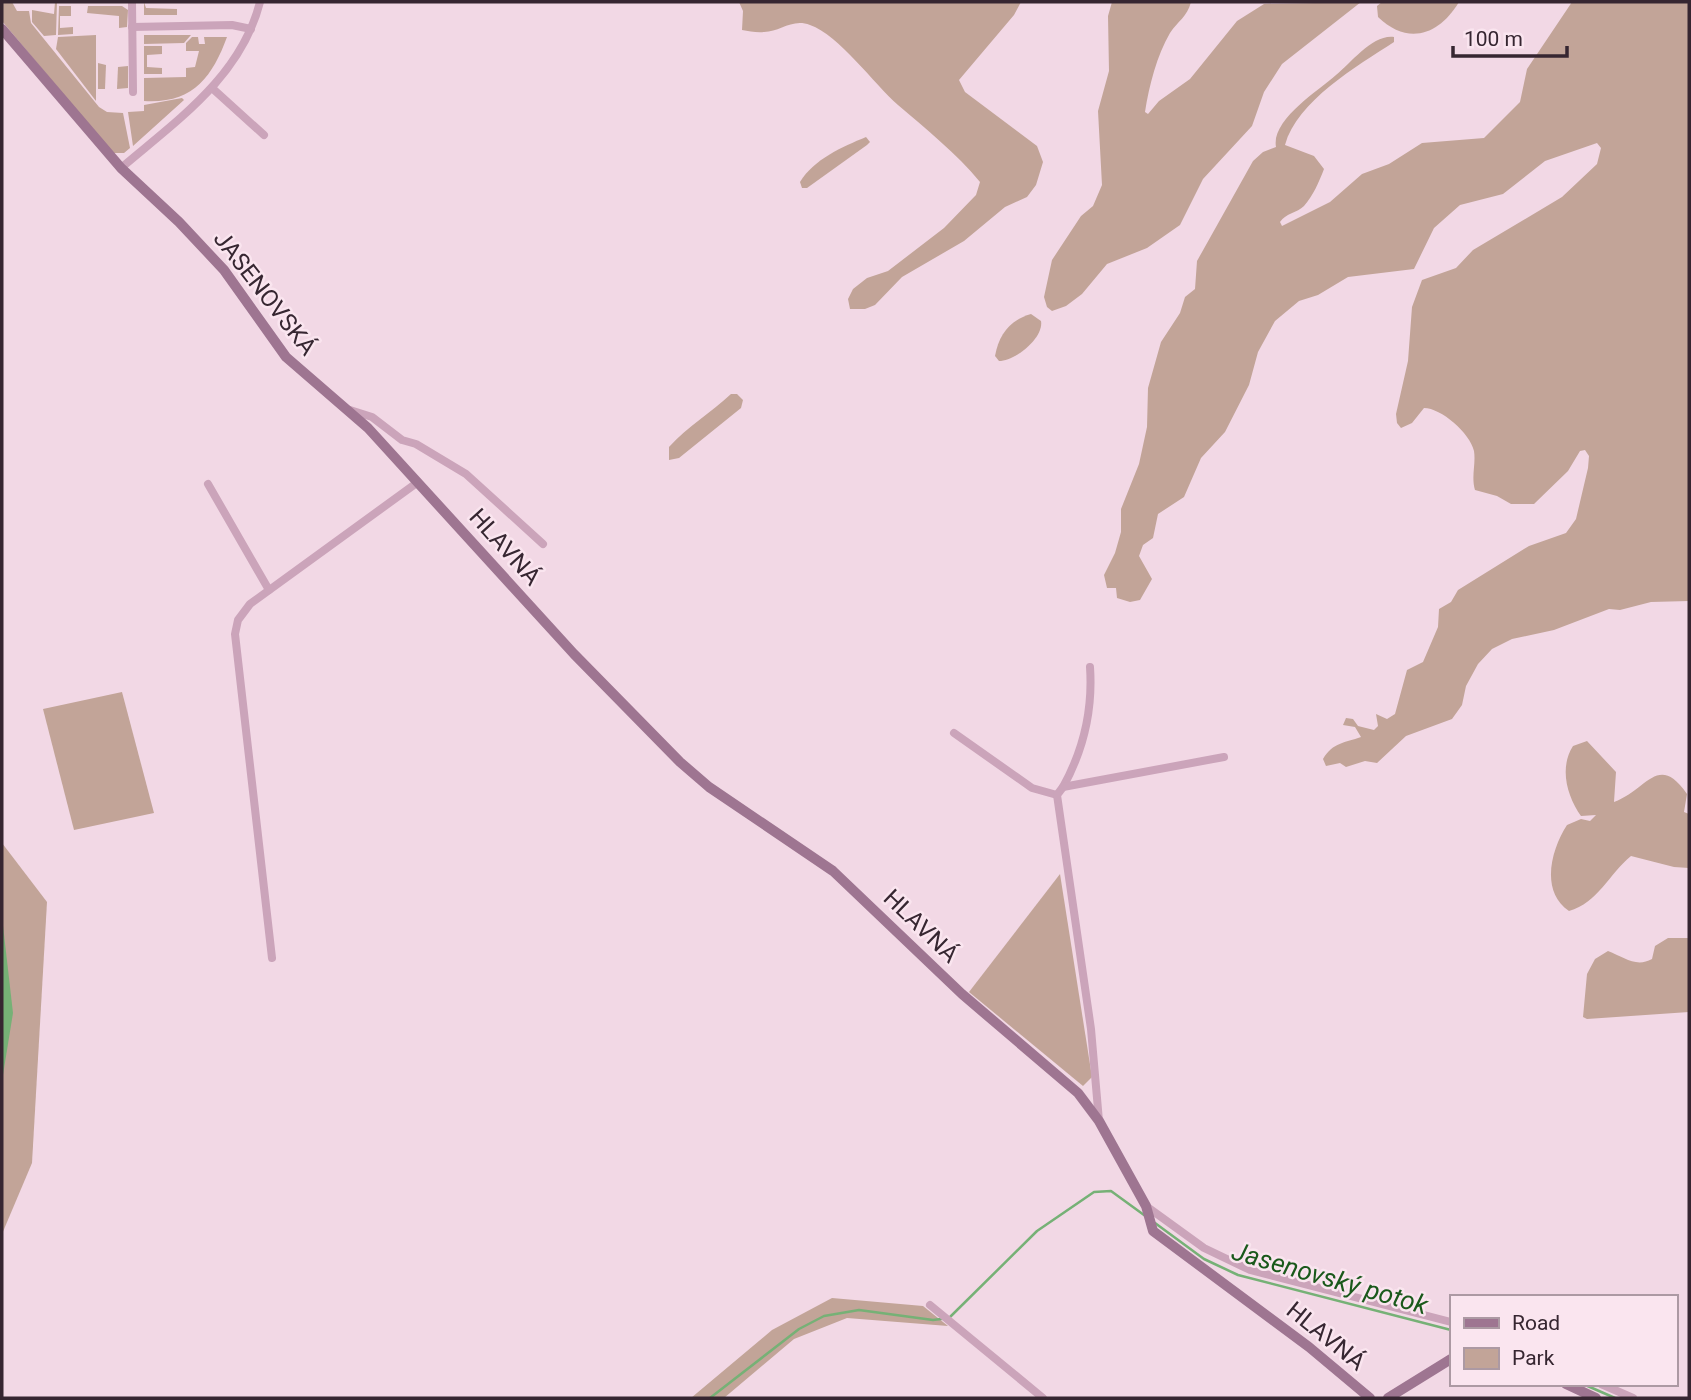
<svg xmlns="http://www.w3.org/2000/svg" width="1691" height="1400" font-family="Roboto,sans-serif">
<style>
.green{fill:#c2a498}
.water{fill:#76b176}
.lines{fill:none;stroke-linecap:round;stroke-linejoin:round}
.stream{stroke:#76b176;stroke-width:2.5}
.street{stroke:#cba4ba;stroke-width:8}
.secondary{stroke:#9e7591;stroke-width:10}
.labels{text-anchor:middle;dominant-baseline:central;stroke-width:5;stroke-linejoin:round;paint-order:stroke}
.street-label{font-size:24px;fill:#362631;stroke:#fae5ef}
.water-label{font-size:26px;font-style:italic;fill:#1a591b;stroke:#fae5ef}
</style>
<rect width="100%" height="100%" fill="#f2d8e5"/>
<!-- green -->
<g class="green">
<path d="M2,2H12L17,11H29L31,23L99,107L107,112L123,113L130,148L124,153H114L99,137L2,21Z"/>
<path d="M55,2H62H57L56,35L44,36L32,22V10L54,14Z"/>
<path d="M144,2L146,8L177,9V15H144Z"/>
<path d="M739,2H1021L1014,15L959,80L965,92L1037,146L1043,162L1036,185L1027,197L1005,207L964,241L902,277L875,305L865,309H850L848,299L853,289L867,278L888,271L944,228L976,195L980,182C956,153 926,129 898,105C874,84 839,35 810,25C792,18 780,32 764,32C757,33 749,31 742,30L743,11Z"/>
<path d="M1112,2H1191C1187,17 1178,21 1170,33C1157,55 1149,86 1145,112L1148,114L1159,101L1190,79L1237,21L1264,4L1361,2L1282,64L1264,92L1252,126L1203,179L1180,225L1147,248L1107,264L1082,294L1066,306L1052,311L1047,307L1044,297L1052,260L1081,216L1093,206L1102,185L1098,111L1109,71L1108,16Z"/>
<path d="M1382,2H1459C1439,35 1408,46 1378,17L1377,6Z"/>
<path d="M1572,2H1689V601L1651,602L1620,610L1609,609L1554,630L1512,639L1492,649L1478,664L1466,686L1462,705L1452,719L1406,736L1377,763L1365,761L1346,767L1340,763L1326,766L1323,759C1333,742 1345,743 1361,737L1355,727L1343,725L1346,718L1353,719L1358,726L1374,730L1378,726L1376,714L1387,719L1395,714L1407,670L1423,662L1438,627L1439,609L1451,602L1458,590L1529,546L1566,533L1576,519L1588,468L1589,456L1585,450L1580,451L1568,471L1534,504H1511L1497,496L1475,490C1471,477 1476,464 1474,451C1470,433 1441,408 1424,408L1412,423L1401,428L1397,423L1396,414L1408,361L1412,307L1422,280L1456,268L1473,250L1562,197L1597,164L1601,148L1597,143L1545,161L1503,194L1460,205L1434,228L1414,269L1348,277L1318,295L1299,301L1275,321L1258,352L1249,385L1225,432L1201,458L1184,497L1158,514L1153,538L1143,545L1139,556L1152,579L1140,600L1130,602L1117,598L1116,588H1107L1104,575L1115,553L1121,532V509L1139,464L1147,427L1148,388L1161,342L1180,313L1185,297L1195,289L1197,261L1253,161L1263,152L1276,147C1271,120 1318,91 1336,75C1351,63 1373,34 1394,37V42C1357,66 1297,101 1285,145L1314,156L1324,169C1319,182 1313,196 1304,206C1297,213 1286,213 1280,222L1282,226L1330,202L1362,174L1389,164L1422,143L1484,138L1520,102L1527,69Z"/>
<path d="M59,6H71V16H60V28L73,27V34L58,35Z"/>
<path d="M88,6H122L128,10L127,27L119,28V16L87,13Z"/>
<path d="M96,35V101L56,49L58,37Z"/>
<path d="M144,35H191L184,43L144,44Z"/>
<path d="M192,37H198L199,44H205L204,37H227C212,78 192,104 144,101V78L186,77V68L195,67L199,51H186V43Z"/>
<path d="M144,46H162V54L147,55V67L162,68V74H144Z"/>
<path d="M98,63L106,65L105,89H98Z"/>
<path d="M128,66V88L117,89L118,67Z"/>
<path d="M182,98L184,100L133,146L128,112L144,111V105Z"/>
<path d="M866,137L870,142L867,145L807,188H802L800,182C814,159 842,147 866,137Z"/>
<path d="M1031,314L1041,321C1044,338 1015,361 999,361L995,356C999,334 1010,320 1031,314Z"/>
<path d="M731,394H737L743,400L741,408L679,458L669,460V447C688,426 711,413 731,394Z"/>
<path d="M122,692L154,813L74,830L43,709Z"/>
<path d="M1587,741L1616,772L1614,802C1647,790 1658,752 1687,794L1684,812L1689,814V868L1674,867L1631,856C1609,874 1598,903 1569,911C1540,891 1551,850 1567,825L1581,819L1590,821L1596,815L1581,816C1567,796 1559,768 1573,746Z"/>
<path d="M2,843L47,902L32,1163L2,1234Z"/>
<path d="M1060,874L1092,1077L1083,1086L969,992Z"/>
<path d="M1668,938H1689V1012L1587,1019L1583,1017L1587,974L1595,959L1608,951C1624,957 1636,968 1652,959L1655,946Z"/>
<path d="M832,1298L923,1306L948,1326L847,1318L794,1339L724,1398H691L772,1330Z"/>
</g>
<!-- water -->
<path class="water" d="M2,917L13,1013L2,1081Z"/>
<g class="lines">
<!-- stream -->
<g class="stream">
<path d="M1155,1223L1204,1259L1238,1275L1451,1330"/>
<path d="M1583,1384L1615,1398"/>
<path d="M710,1398L799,1329L824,1316L859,1310L933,1320L949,1318L1037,1231L1094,1192L1111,1191L1144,1215"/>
</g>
<!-- street -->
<g class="street">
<path d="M132,2L133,92"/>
<path d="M132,27L232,25L251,29"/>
<path d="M212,88L264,135"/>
<path d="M121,168C176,121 241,77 260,2"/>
<path d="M350,410L372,417L402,440L416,444L466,474L543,544"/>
<path d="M208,484L269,590"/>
<path d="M954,733L1032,788L1057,795"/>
<path d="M1063,787C1084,749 1093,711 1090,667"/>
<path d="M272,958L235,634L238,620L250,604L418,482"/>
<path d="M1099,1121L1091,1029L1057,795L1063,787L1224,757"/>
<path d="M1146,1206L1204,1248L1250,1270L1451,1322"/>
<path d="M930,1305L1043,1398"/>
<path d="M1601,1384L1633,1398"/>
</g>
<!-- secondary -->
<g class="secondary">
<path d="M2,29L121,168L179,222L224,270L286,357L368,428L574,654L680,762L709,787L833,871L962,994L1078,1093L1099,1121L1146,1206L1153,1231L1309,1347L1370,1398"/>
<path d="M1566,1384L1596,1398"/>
<path d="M1388,1398L1451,1359"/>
</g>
</g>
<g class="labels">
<!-- street labels -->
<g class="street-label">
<text transform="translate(265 293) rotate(52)">JASENOVSKÁ</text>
<text transform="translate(505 547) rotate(48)">HLAVNÁ</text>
<text transform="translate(921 926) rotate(44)">HLAVNÁ</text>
<text transform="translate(1326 1336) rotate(39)">HLAVNÁ</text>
</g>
<!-- water labels -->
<g class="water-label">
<text transform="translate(1330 1278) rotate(16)">Jasenovský potok</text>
</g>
</g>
<!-- border -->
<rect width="1691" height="1400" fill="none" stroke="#362631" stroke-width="7"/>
<!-- legend -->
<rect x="1450" y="1295" width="228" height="91" fill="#fae5ef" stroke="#ac99a3" stroke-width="2"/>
<rect x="1464" y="1318" width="35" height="10" fill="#9e7591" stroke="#ac99a3" stroke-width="2"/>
<text x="1512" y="1330" font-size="21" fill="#362631">Road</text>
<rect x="1464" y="1348" width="35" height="21" fill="#c2a498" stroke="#ac99a3" stroke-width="2"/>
<text x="1512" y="1365" font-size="21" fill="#362631">Park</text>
<!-- scale -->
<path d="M1453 46v10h114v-10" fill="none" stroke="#362631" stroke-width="3.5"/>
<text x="1464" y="46" font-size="21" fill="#362631" stroke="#fae5ef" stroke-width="5" paint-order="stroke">100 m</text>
</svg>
